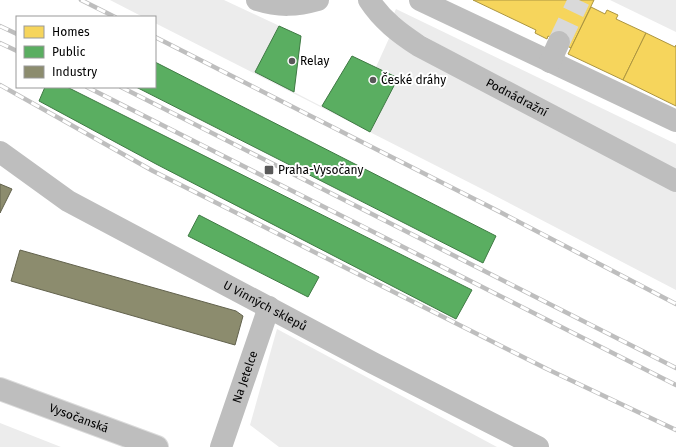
<svg xmlns="http://www.w3.org/2000/svg" width="676" height="447" font-family="'Fira Sans',sans-serif">
<style>
.green{fill:#ececec}
.homes{fill:#f6d55c;stroke:#ac9540}
.public{fill:#5aae61;stroke:#3f7a44}
.industry{fill:#8c8c6e;stroke:#62624d}
.lines{fill:none;stroke-linecap:round;stroke-linejoin:round}
.minor-tunnel{stroke:#d9d9d9;stroke-width:22;stroke-dasharray:22 11;stroke-linecap:butt}
.major-casing{stroke:#dbdbdb;stroke-width:24}
.minor{stroke:#bebebe;stroke-width:22}
.major{stroke:#bebebe;stroke-width:22}
.rail-casing{stroke:#bebebe;stroke-width:4.5}
.rail{stroke:#fff;stroke-width:3;stroke-dasharray:9;stroke-linecap:butt}
.poi-dot{fill:#595959;stroke:#fff;stroke-width:1.5}
.labels{text-anchor:middle;dominant-baseline:central;stroke-width:4;stroke-linejoin:round;paint-order:stroke}
.poi-label{font-size:12px;fill:#000;stroke:#fff;text-anchor:start}
.street-label{font-size:12px;fill:#000;stroke:#fff}
</style>
<rect width="100%" height="100%" fill="#fff"/>
<!-- green -->
<g class="green">
<path d="M110,0H224L301,36L294,92L321,106L352,56L376,67L391,34L676,190V290L484,190L155,23V17H143Z"/>
<path d="M610,0H676V32Z"/>
<path d="M396,9L676,144V170L503,80L392,18Z"/>
<path d="M277,329L497,447H279L250,425Z"/>
<path d="M0,423L61,447H0Z"/>
</g>
<!-- homes -->
<g class="homes">
<path d="M473,0H594L571,48L548,36L547,39L535,33L536,30Z"/>
<path d="M591,7L605,14L607,10L618,15L616,19L646,33L623,80L568,54Z"/>
<path d="M646,33L675,47L676,45V106L623,80Z"/>
</g>
<!-- public -->
<g class="public">
<path d="M279,26L301,36L294,92L255,72Z"/>
<path d="M352,56L398,78L370,132L322,106Z"/>
<path d="M155,62L496,236L483,263L136,87H155Z"/>
<path d="M45,87H67L472,290L456,319L156,164L39,101Z"/>
<path d="M199,215L319,277L308,297L188,236Z"/>
</g>
<!-- industry -->
<g class="industry">
<path d="M0,184L12,189L0,213Z"/>
<path d="M20,250L236,311L243,316L235,345L11,281Z"/>
</g>
<g class="lines">
<!-- minor-tunnel -->
<path class="minor-tunnel" d="M559,42L579,0"/>
<defs>
<g id="major">
<path id="s4" d="M0,389L157,447"/>
</g>
</defs>
<!-- major casing -->
<use href="#major" class="major-casing"/>
<!-- minor -->
<g class="minor">
<path d="M257,0C279,7 297,6 318,0"/>
<path id="s1" d="M369,0C382,20 399,33 419,46L676,181"/>
<path d="M420,0L676,121"/>
<path d="M550,62L559,42"/>
<path id="s2" d="M0,152L68,201L373,363L538,447"/>
<path id="s3" d="M221,447L269,307"/>
</g>
<!-- major -->
<use href="#major" class="major"/>
<defs>
<g id="rail">
<path d="M81,0L115,17"/>
<path d="M0,26L17,34"/>
<path d="M155,37L500,212L676,304"/>
<path d="M0,43L17,51"/>
<path d="M0,85L153,171L547,369L676,430"/>
<path d="M87,87L676,385"/>
<path d="M121,87L676,368"/>
</g>
</defs>
<!-- rail casing -->
<use href="#rail" class="rail-casing"/>
<!-- rail -->
<use href="#rail" class="rail"/>
</g>
<!-- markers -->
<g class="poi-dot">
<circle cx="292" cy="61" r="4"/>
<circle cx="373" cy="80" r="4"/>
<rect x="264" y="165" width="10" height="10" rx="2"/>
</g>
<g class="labels">
<!-- poi labels -->
<g class="poi-label">
<text x="300" y="61">Relay</text>
<text x="381" y="80">České dráhy</text>
<text x="278" y="170">Praha-Vysočany</text>
</g>
<!-- street labels -->
<g class="street-label">
<text stroke="none"><textPath href="#s1" startOffset="179">Podnádražní</textPath></text>
<text stroke="none"><textPath href="#s2" startOffset="307">U Vinných sklepů</textPath></text>
<text stroke="none"><textPath href="#s3" startOffset="74">Na Jetelce</textPath></text>
<text stroke="none"><textPath href="#s4" startOffset="84">Vysočanská</textPath></text>
</g>
</g>
<!-- legend -->
<rect x="16" y="16" width="140" height="72" fill="#ffffff" stroke="#999999"/>
<rect x="24" y="26" width="20" height="12" fill="#f6d55c" stroke="#999999"/>
<text x="52" y="36" font-size="12" fill="#000000">Homes</text>
<rect x="24" y="46" width="20" height="12" fill="#5aae61" stroke="#999999"/>
<text x="52" y="56" font-size="12" fill="#000000">Public</text>
<rect x="24" y="66" width="20" height="12" fill="#8c8c6e" stroke="#999999"/>
<text x="52" y="76" font-size="12" fill="#000000">Industry</text>
</svg>
